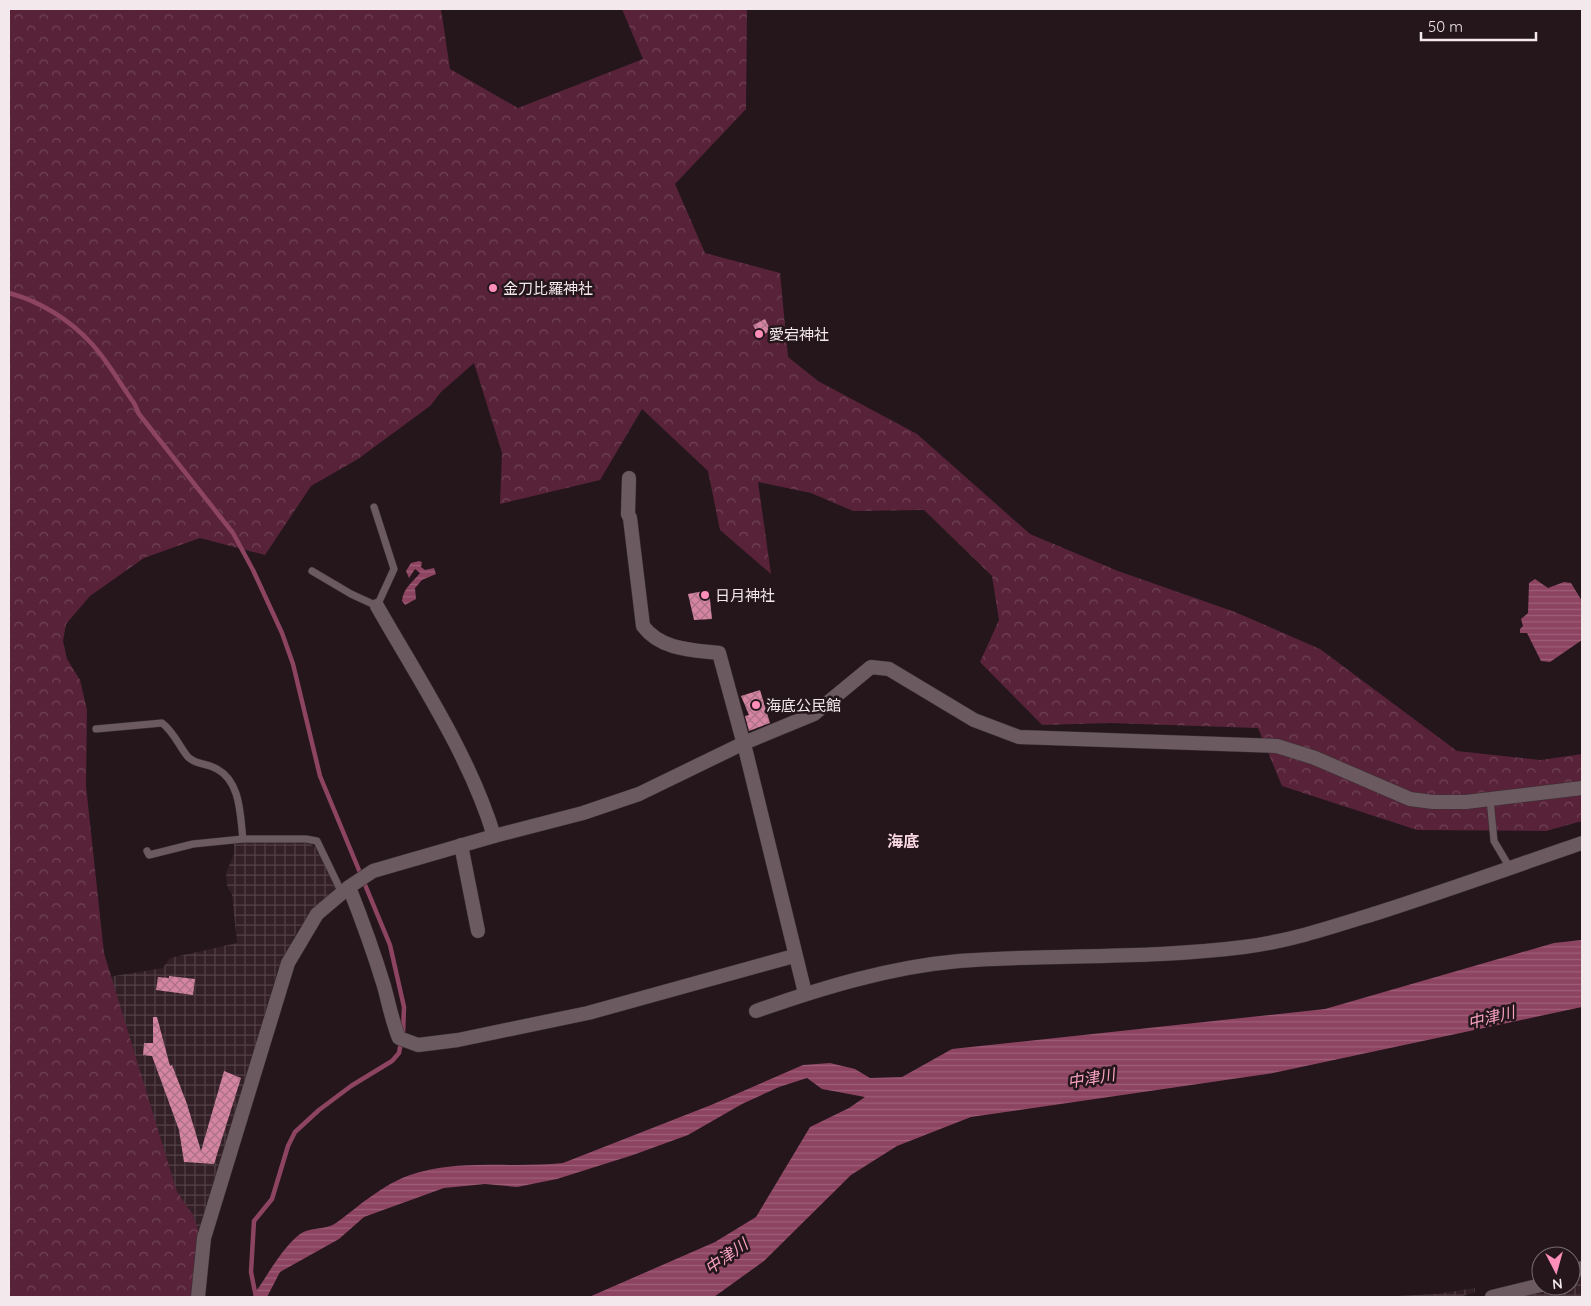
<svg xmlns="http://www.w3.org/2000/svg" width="1591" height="1306" font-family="Quicksand,'Noto Sans JP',sans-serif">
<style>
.industrial{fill:url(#industrial-grid)}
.forest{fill:url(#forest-crowns)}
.water{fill:url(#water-rules)}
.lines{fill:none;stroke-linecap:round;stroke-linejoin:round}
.stream{stroke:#8d4461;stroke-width:4.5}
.building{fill:url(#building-cross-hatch)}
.service-casing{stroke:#3a3134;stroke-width:8}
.minor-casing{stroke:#3a3134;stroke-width:15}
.tertiary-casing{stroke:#3a3134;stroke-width:15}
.service{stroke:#6b5a5f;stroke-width:7}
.minor{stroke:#6b5a5f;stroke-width:14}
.tertiary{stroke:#6b5a5f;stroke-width:14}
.poi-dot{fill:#ff8eb9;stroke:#24161b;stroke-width:2}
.labels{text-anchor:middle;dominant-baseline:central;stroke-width:5;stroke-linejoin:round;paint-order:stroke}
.poi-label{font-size:15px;fill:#f3e8ec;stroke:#24161b;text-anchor:start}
.neighbourhood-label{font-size:16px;font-weight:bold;fill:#fad8e3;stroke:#24161b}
.water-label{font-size:16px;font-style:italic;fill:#f7a1c0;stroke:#24161b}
</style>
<defs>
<pattern id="industrial-grid" width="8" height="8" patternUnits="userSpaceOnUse" patternTransform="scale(1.25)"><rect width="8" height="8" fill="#331f26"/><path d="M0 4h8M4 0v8" fill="none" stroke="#514046"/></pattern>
<pattern id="forest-crowns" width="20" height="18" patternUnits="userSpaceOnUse" patternTransform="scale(1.25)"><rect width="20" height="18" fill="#582339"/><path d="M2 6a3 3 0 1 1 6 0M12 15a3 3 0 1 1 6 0" fill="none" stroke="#704356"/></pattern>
<pattern id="water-rules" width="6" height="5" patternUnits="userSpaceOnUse" patternTransform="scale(1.25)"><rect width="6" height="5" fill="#8d4461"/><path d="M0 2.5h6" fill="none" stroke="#9e5f78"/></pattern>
<pattern id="building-cross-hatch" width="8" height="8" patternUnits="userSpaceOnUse" patternTransform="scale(1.25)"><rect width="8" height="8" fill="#d585a2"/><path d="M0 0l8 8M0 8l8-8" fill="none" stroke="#ab7287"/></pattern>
</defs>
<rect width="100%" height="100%" fill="#24161b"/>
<!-- industrial -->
<g class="industrial">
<path d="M256,841L309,843L321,851L336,887L299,928L278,969L192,1266L90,980L163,968L170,958L237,943L232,895L227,886L226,873L234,854V844Z"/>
<path d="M1582,1276V1297H1518L1556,1286H1571V1280Z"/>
<path d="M1475,1288V1292L1460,1297H1377L1436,1294Z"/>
</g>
<!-- forest -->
<path class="forest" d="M9,9H441L450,69L518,108L643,59L622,9H747L746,109L675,184L705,253L780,273L788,357L818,381L917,434L1030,534L1118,571L1235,612L1320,649L1457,751L1541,760L1582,754V821L1546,831L1417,830L1282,786L1258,728L1110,723L1042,725L980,662L999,620L992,576L924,510L853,511L811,493L758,482L771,574L720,530L708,471L642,409L600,480L500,504L502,453L474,363L441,392L430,406L358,459L311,486L265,555L200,538L144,558L90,596L66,624L63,641L67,659L80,680L87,710L86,786L104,953L177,1192L193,1215L203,1244L194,1297H9Z"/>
<!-- water -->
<g class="water">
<path d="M419,561L422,562L421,567L425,570L434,568L436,574L422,580L415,588L416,599L405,605L402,601C403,588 413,582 420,573L415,569L409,578L406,571L411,563Z"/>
<path d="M1535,579L1548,588L1564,582L1571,583L1582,601V640L1550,662L1541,661L1527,633H1520V629L1523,626L1521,619L1528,613L1529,583Z"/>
<path d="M1582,940V1007L1273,1073L971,1117L897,1146L851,1175L764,1261L714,1297H589L715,1242L756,1217L810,1127L849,1108L865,1097L822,1089L807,1078L779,1087L742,1104L688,1135L633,1155L557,1179L517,1187L485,1184L444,1188L364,1217L339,1239L280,1272L267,1297H255L254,1294C269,1274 280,1250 300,1234C310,1227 326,1230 336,1223C362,1204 387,1180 420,1172C465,1160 517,1168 563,1163L711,1105L803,1065L830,1063L855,1069L870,1078L902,1077L952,1049L1325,1009L1554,943Z"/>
</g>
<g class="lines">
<!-- stream -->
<g class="stream">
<path d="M9,293C39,301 69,319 91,343C108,361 120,384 134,403L139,414L233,533L253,570L282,633L293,664L320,776L390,945L404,1007L403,1034"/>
<path d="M256,1297L251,1272L254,1221L272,1199L288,1146L295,1132L319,1110L351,1086L392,1061L399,1053L401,1042"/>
</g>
</g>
<!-- building -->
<g class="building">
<path d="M765,319L771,331L759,336L753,325Z"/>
<path d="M709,590L712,619L694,620L688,594Z"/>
<path d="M760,690L770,723L749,731L745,716L749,715L741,696Z"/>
<path d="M169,976L195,979L193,995L156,990L158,977L169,978Z"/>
<path d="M153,1017H157L170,1066L172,1065L187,1104L201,1151L224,1071L241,1078L214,1164L184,1162L179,1130L152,1056L143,1055L144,1043H153Z"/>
</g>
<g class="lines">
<defs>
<g id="service">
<path d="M312,571L351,594L377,606L394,569L374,507"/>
<path d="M96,729L162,723C174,732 179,746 188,757C196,765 207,763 217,769C241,782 240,815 243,839H306L317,841L342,893"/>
<path d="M1490,799L1494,841L1510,868"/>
<path d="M147,851L149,855L193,844L243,839"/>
</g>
<g id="minor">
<path d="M629,478L628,514L630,518L643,626C661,650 692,650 719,653L746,752L805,993"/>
<path d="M377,606C418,678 470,756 494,836"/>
<path d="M461,845L478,931"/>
<path d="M794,956L588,1013L458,1040L418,1045L399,1038C392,1021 389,1004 384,986C374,953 362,920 349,887L373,871L494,836L583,813L639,794L744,743L814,714L871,667L889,669L974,720L1019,737L1277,746L1315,758L1410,799L1433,802H1466L1582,788"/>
<path d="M756,1011C821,988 890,967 959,961C1053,954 1150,959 1244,947C1291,941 1335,926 1380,912C1448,890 1515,866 1582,843"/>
<path d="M1571,1273L1582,1268"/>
<path d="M1492,1297L1541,1285"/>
</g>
<path id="tertiary" d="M198,1297L204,1238L288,963L317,914L349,887"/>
</defs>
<!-- service casing -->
<use href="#service" class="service-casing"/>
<!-- minor casing -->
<use href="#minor" class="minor-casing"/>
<!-- tertiary casing -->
<use href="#tertiary" class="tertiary-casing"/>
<!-- service -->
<use href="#service" class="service"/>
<!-- minor -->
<use href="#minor" class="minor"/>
<!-- tertiary -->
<use href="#tertiary" class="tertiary"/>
</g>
<!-- markers -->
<g class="poi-dot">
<circle cx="493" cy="288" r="5"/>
<circle cx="759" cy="334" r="5"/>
<circle cx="705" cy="595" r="5"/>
<circle cx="756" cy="705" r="5"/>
</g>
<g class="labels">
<!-- poi labels -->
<g class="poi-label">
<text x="503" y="288">金刀比羅神社</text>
<text x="769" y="334">愛宕神社</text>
<text x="715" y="595">日月神社</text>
<text x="766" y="705">海底公民館</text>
</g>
<!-- neighbourhood labels -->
<g class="neighbourhood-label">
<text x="903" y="841">海底</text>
</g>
<!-- water labels -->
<g class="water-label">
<text transform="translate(1491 1017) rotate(-14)">中津川</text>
<text transform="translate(1091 1078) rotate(-10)">中津川</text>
<text transform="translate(726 1256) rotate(-35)">中津川</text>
</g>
</g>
<!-- border -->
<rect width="1591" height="1306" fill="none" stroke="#f3e8ec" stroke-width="20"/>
<!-- north arrow -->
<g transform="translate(1556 1271) rotate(174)"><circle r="24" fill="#24161b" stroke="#776a6f"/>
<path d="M0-4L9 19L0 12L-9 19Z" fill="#ff8eb9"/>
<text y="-8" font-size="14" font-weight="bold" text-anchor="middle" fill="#f3e8ec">N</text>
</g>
<!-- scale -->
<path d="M1421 32v8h115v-8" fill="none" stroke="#f3e8ec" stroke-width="2.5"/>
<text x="1428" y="32" font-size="15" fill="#f3e8ec" stroke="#24161b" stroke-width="4" paint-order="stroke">50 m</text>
</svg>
